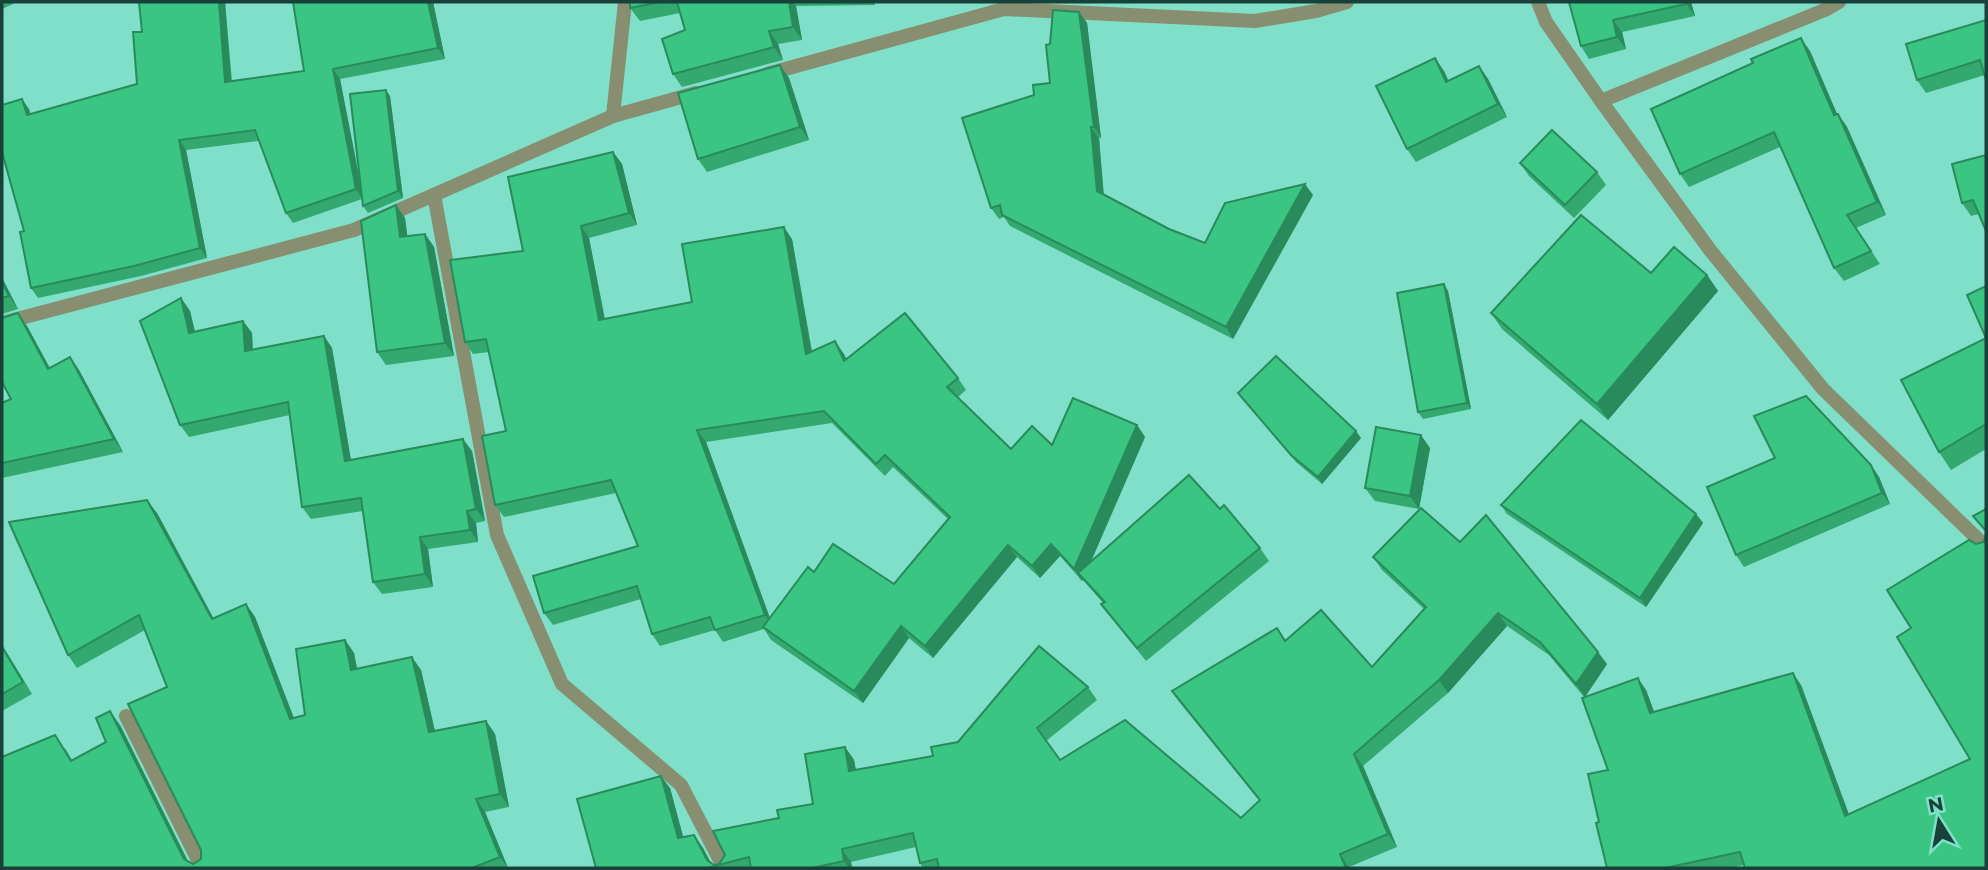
<svg xmlns="http://www.w3.org/2000/svg" width="1988" height="870" font-family="Montserrat,sans-serif">
<style>
.lines{fill:none;stroke-linecap:round;stroke-linejoin:round}
.street{stroke:#888e70;stroke-width:14}
.wall{fill:#33a970;fill-rule:evenodd}
.shaded-wall{fill:#298a5b}
.building{fill:#3bc582;stroke:#298a5b;stroke-width:2}
</style>
<rect width="100%" height="100%" fill="#7fdfc9"/>
<g class="lines">
<!-- street -->
<g class="street">
<path d="M1538,2L1546,22L1601,101L1710,250L1823,389L1986,547"/>
<path d="M767,74L1004,9L1255,21L1316,11L1347,2"/>
<path d="M1601,101L1827,9L1839,2"/>
<path d="M613,116L625,2"/>
<path d="M434,195L497,535L562,684L681,785L724,868"/>
<path d="M2,323L354,230L613,116L696,93"/>
<path d="M126,716L202,868"/>
</g>
</g>
<!-- wall -->
<g class="wall">
<path d="M2,2H12L13,4L2,9Z"/>
<path d="M225,2L232,81L304,71L433,2L445,59L340,79L360,180L390,96L403,198L368,213L363,206L362,199L293,223L286,213L259,141L186,150L207,258L141,276L38,298L31,288L24,231L3,158H2V105L29,109L30,114L137,84L142,32Z"/>
<path d="M630,2H875V5L796,6L802,40L778,44L783,60L682,87L673,74L685,30L680,13L640,21L630,8Z"/>
<path d="M1062,2H1084V3Z"/>
<path d="M1569,2H1691L1695,16L1622,32L1626,49L1589,59L1581,46Z"/>
<path d="M1079,12L1087,23L1101,138H1099L1104,195L1169,229L1205,243L1313,195L1233,339L1010,226L1004,217L999,219L991,208L1034,95L1050,83V44Z"/>
<path d="M1986,20L1985,75L1926,93L1917,80Z"/>
<path d="M1810,51L1837,114H1838L1847,127L1886,215L1856,228L1880,264L1844,281L1834,268L1780,147L1689,187L1680,174L1753,63Z"/>
<path d="M780,65L789,78L809,140L707,172L698,159Z"/>
<path d="M1479,66L1488,79L1507,117L1416,162L1407,149L1444,71L1448,81Z"/>
<path d="M613,152L622,164L637,225L589,238L605,319L692,302L792,239L812,351L835,341L846,360L958,378L966,390L957,398L1011,449L1052,445L1137,425L1145,437L1091,562L1220,509L1260,548L1269,561L1146,661L1111,617L1101,604L1103,603L1083,580L1082,581L1060,556L1040,578L1017,557L933,658L909,638L863,703L771,640L764,629L723,642L715,630L660,646L652,634L641,599L553,625L544,613L638,546L616,493L504,517L495,505L506,431L489,352L473,354L465,342L523,251ZM832,423L885,476L893,467L948,519L894,584L814,572L770,618L706,442Z"/>
<path d="M1986,155L1979,214L1971,216L1962,203Z"/>
<path d="M1520,163L1597,172L1606,185L1574,218L1529,176Z"/>
<path d="M396,205L405,218L407,236L425,234L434,247L454,356L386,365L377,352Z"/>
<path d="M1651,273L1707,275L1718,291L1608,420L1502,329L1491,313Z"/>
<path d="M2,278L18,309L2,314Z"/>
<path d="M1448,291L1471,409L1423,419L1418,412Z"/>
<path d="M181,298L190,311L195,332L243,321L252,333L253,350L324,336L332,348L351,460L472,451L485,521L476,523L478,542L428,549L433,587L382,594L373,582L363,511L311,519L302,507L290,415L189,437L180,425Z"/>
<path d="M27,326L50,368L70,357L79,370L123,452L2,478V403L11,399Z"/>
<path d="M1986,338V449L1951,470L1939,452Z"/>
<path d="M1238,393L1361,438L1322,484L1296,462Z"/>
<path d="M1430,448L1419,509L1375,501L1365,488Z"/>
<path d="M1871,465L1879,477L1890,504L1744,567L1736,555Z"/>
<path d="M1501,505L1696,514L1703,523L1646,607L1507,514Z"/>
<path d="M157,513L214,619L246,604L255,617L294,718L305,715L345,640L354,653L357,669L421,670L435,731L486,721L495,734L509,807L485,812L508,868H2L65,748L72,760L106,742L120,725L188,861L193,864L201,859V850L167,687L145,630L77,668L68,655Z"/>
<path d="M1969,540L1986,868L1744,865L1729,868H1607L1599,822L1608,770L1584,697L1549,655L1507,626L1448,693L1363,766L1397,847L1349,867V868H923L920,863L916,847L851,862L852,868H596L670,788L683,837L703,848L710,862L714,865L719,864L779,818L813,804L845,747L854,760L856,770L933,756L958,742L1088,687L1097,700L1046,741L1060,760L1241,818L1259,800L1181,704L1172,691L1277,628L1286,641L1372,667L1424,609L1382,570L1373,557L1460,542L1607,664L1585,697L1646,690L1654,712L1801,685L1849,815L1970,759L1911,628Z"/>
<path d="M2,645L32,694L2,711Z"/>
</g>
<!-- shaded-wall -->
<g class="shaded-wall">
<path d="M219,2H225L232,92L225,82Z"/>
<path d="M428,2H433L445,59L438,48Z"/>
<path d="M789,2H793L796,6L802,40L793,27Z"/>
<path d="M1686,2H1691L1695,16L1686,4Z"/>
<path d="M1079,12L1087,23L1101,138L1094,127Z"/>
<path d="M1613,20L1622,32L1626,49L1617,37Z"/>
<path d="M769,31L778,44L783,60L774,47Z"/>
<path d="M1801,38L1810,51L1843,128L1834,115Z"/>
<path d="M1435,58L1444,71L1455,95L1446,82Z"/>
<path d="M780,65L789,78L809,140L800,127Z"/>
<path d="M1479,66L1488,79L1507,117L1498,104Z"/>
<path d="M333,69L340,79L363,199L356,189Z"/>
<path d="M386,90L390,96L403,198L398,191Z"/>
<path d="M22,99L29,109L34,125L27,115Z"/>
<path d="M1838,114L1847,127L1886,215L1877,202Z"/>
<path d="M1091,127L1099,138L1104,202L1097,191Z"/>
<path d="M179,140L186,150L207,258L200,248Z"/>
<path d="M613,152L622,164L637,225L629,213Z"/>
<path d="M1305,184L1313,195L1233,339L1226,327Z"/>
<path d="M396,205L405,218L409,249L400,237Z"/>
<path d="M581,226L589,238L607,332L599,320Z"/>
<path d="M784,227L792,239L814,366L806,354Z"/>
<path d="M425,234L434,247L454,356L445,343Z"/>
<path d="M1707,275L1718,291L1608,420L1597,404Z"/>
<path d="M2,278L18,309L9,296L2,282Z"/>
<path d="M1444,284L1448,291L1471,409L1467,403Z"/>
<path d="M181,298L190,311L198,345L189,333Z"/>
<path d="M18,313L27,326L57,382L48,369Z"/>
<path d="M243,321L252,333L253,363L245,351Z"/>
<path d="M324,336L332,348L353,473L345,461Z"/>
<path d="M835,341L844,354L853,373L844,361Z"/>
<path d="M70,357L79,370L123,452L114,439Z"/>
<path d="M1137,425L1145,437L1083,579L1078,573L1083,580L1082,581L1074,569Z"/>
<path d="M697,430L706,442L773,627L765,615Z"/>
<path d="M1356,431L1361,438L1322,484L1318,477Z"/>
<path d="M1421,435L1430,448L1419,509L1410,496Z"/>
<path d="M463,439L472,451L485,521L476,509Z"/>
<path d="M1871,465L1879,477L1890,504L1882,493Z"/>
<path d="M147,500L157,513L221,633L212,619Z"/>
<path d="M467,511L476,523L478,542L470,530Z"/>
<path d="M1696,514L1703,523L1646,607L1640,598Z"/>
<path d="M420,537L428,549L433,587L425,574Z"/>
<path d="M1051,544L1060,556L1040,578L1032,566Z"/>
<path d="M1008,545L1017,557L933,658L925,646Z"/>
<path d="M246,604L255,617L299,732L290,719Z"/>
<path d="M1498,613L1507,626L1448,693L1439,680Z"/>
<path d="M901,626L909,638L863,703L854,691Z"/>
<path d="M345,640L354,653L360,684L351,670Z"/>
<path d="M2,645L32,694L2,647Z"/>
<path d="M1598,652L1607,664L1585,697L1576,684Z"/>
<path d="M412,657L421,670L438,745L429,732Z"/>
<path d="M1793,673L1801,685L1854,828L1845,816Z"/>
<path d="M1638,678L1646,690L1659,725L1650,713Z"/>
<path d="M110,711L120,725L191,868L184,859Z"/>
<path d="M486,721L495,734L509,807L500,794Z"/>
<path d="M845,747L854,760L858,784L849,771Z"/>
<path d="M1354,754L1363,766L1397,847L1388,834Z"/>
<path d="M661,776L670,788L687,851L678,838Z"/>
<path d="M476,799L485,812L508,868L500,857Z"/>
<path d="M694,835L703,848L713,867L707,860Z"/>
<path d="M842,849L851,862L852,868H849L844,861Z"/>
<path d="M1340,854L1349,868H1346Z"/>
</g>
<!-- building -->
<g class="building">
<path d="M139,2H219L225,82L304,71L293,2H428L438,48L333,69L356,189L286,213L255,130L179,140L200,248L134,266L31,288L20,232L24,231L2,152V105L22,99L27,115L137,84L133,32H142Z"/>
<path d="M630,2H661L630,8Z"/>
<path d="M677,2H789L793,27L769,31L774,47L673,74L662,39L685,30Z"/>
<path d="M1569,2H1686V4L1613,20L1617,37L1581,46Z"/>
<path d="M1053,10L1079,12L1094,127H1091L1097,191L1169,229L1205,243L1225,203L1305,184L1226,327L1002,215L1000,205L991,208L962,118L1034,95L1033,85L1050,83L1046,45L1050,44Z"/>
<path d="M1986,20V80L1980,60L1917,80L1906,44Z"/>
<path d="M1801,38L1834,115L1838,114L1877,202L1847,215L1871,251L1834,268L1774,132L1680,174L1651,109L1753,63L1751,59Z"/>
<path d="M1435,58L1446,82L1479,66L1498,104L1407,149L1376,86Z"/>
<path d="M780,65L800,127L698,159L678,93Z"/>
<path d="M386,90L398,191L363,206L350,94Z"/>
<path d="M1552,130L1597,172L1565,205L1520,163Z"/>
<path d="M613,152L629,213L581,226L599,320L692,302L682,244L784,227L806,354L835,341L844,361L905,313L958,378L947,387L1011,449L1032,426L1052,445L1073,398L1137,425L1074,569L1051,544L1032,566L1008,545L925,646L901,626L854,691L763,627L808,567L814,572L833,544L894,584L950,517L885,455L876,464L824,411L697,430L765,615L715,630L710,617L652,634L637,586L544,613L533,576L638,546L611,480L495,505L482,436L506,431L486,339L465,342L450,260L523,251L508,177Z"/>
<path d="M1986,155V231L1973,200L1962,203L1952,164Z"/>
<path d="M396,205L400,237L425,234L445,343L377,352L361,221Z"/>
<path d="M1581,215L1651,273L1674,247L1707,275L1597,404L1491,313Z"/>
<path d="M2,282L9,296L2,298Z"/>
<path d="M1444,284L1467,403L1418,412L1397,293Z"/>
<path d="M1986,286V338L1967,295Z"/>
<path d="M181,298L189,333L243,321L245,351L324,336L345,461L463,439L476,509L467,511L470,530L420,537L425,574L373,582L361,498L302,507L288,402L180,425L140,321Z"/>
<path d="M18,313L48,369L70,357L114,439L2,463V403L11,399L2,382V318Z"/>
<path d="M1986,338V424L1939,452L1901,380Z"/>
<path d="M1276,356L1356,431L1318,477L1291,455L1238,393Z"/>
<path d="M1806,396L1871,465L1882,493L1736,555L1707,487L1775,458L1754,416Z"/>
<path d="M1581,420L1696,514L1640,598L1501,505Z"/>
<path d="M1376,427L1421,435L1410,496L1365,488Z"/>
<path d="M1189,475L1220,509L1224,505L1260,548L1137,648L1101,604L1105,602L1078,573Z"/>
<path d="M147,500L212,619L246,604L290,719L305,715L296,649L345,640L351,670L412,657L429,732L486,721L500,794L476,799L500,857L472,868H2V757L55,735L71,761L106,742L96,718L110,711L184,859L193,864L201,859V850L128,704L167,687L139,615L68,655L9,522Z"/>
<path d="M1421,508L1460,542L1486,515L1598,652L1576,684L1540,642L1498,613L1439,680L1354,754L1388,834L1340,854L1346,868H939L937,859L920,863L913,833L842,849L844,861L812,868H751L749,857L707,868H596L577,799L661,776L678,838L694,835L707,860L714,865L719,864L725,855L713,831L779,818L777,810L813,804L805,754L845,747L849,771L933,756L931,747L958,742L1039,646L1088,687L1037,728L1060,760L1125,720L1241,818L1260,800L1172,691L1277,628L1285,641L1321,610L1372,667L1426,607L1373,557Z"/>
<path d="M1986,509V531L1973,516Z"/>
<path d="M1986,533V868H1745L1740,852L1665,868H1607L1596,823L1599,822L1588,774L1608,770L1582,698L1638,678L1650,713L1793,673L1845,816L1970,759L1897,637L1911,628L1887,590L1969,540L1976,544L1984,542Z"/>
<path d="M2,647L23,682L2,694Z"/>
</g>
<!-- border -->
<rect width="1988" height="870" fill="none" stroke="#184139" stroke-width="7"/>
<!-- north arrow -->
<g transform="translate(1939 821) rotate(349)" stroke="#7fdfc9" stroke-width="5" paint-order="stroke">
<path d="M0-5L12 26L0 18L-12 26Z" fill="#184139"/>
<text y="-10" font-size="19" font-weight="bold" text-anchor="middle" fill="#184139">N</text>
</g>
</svg>
